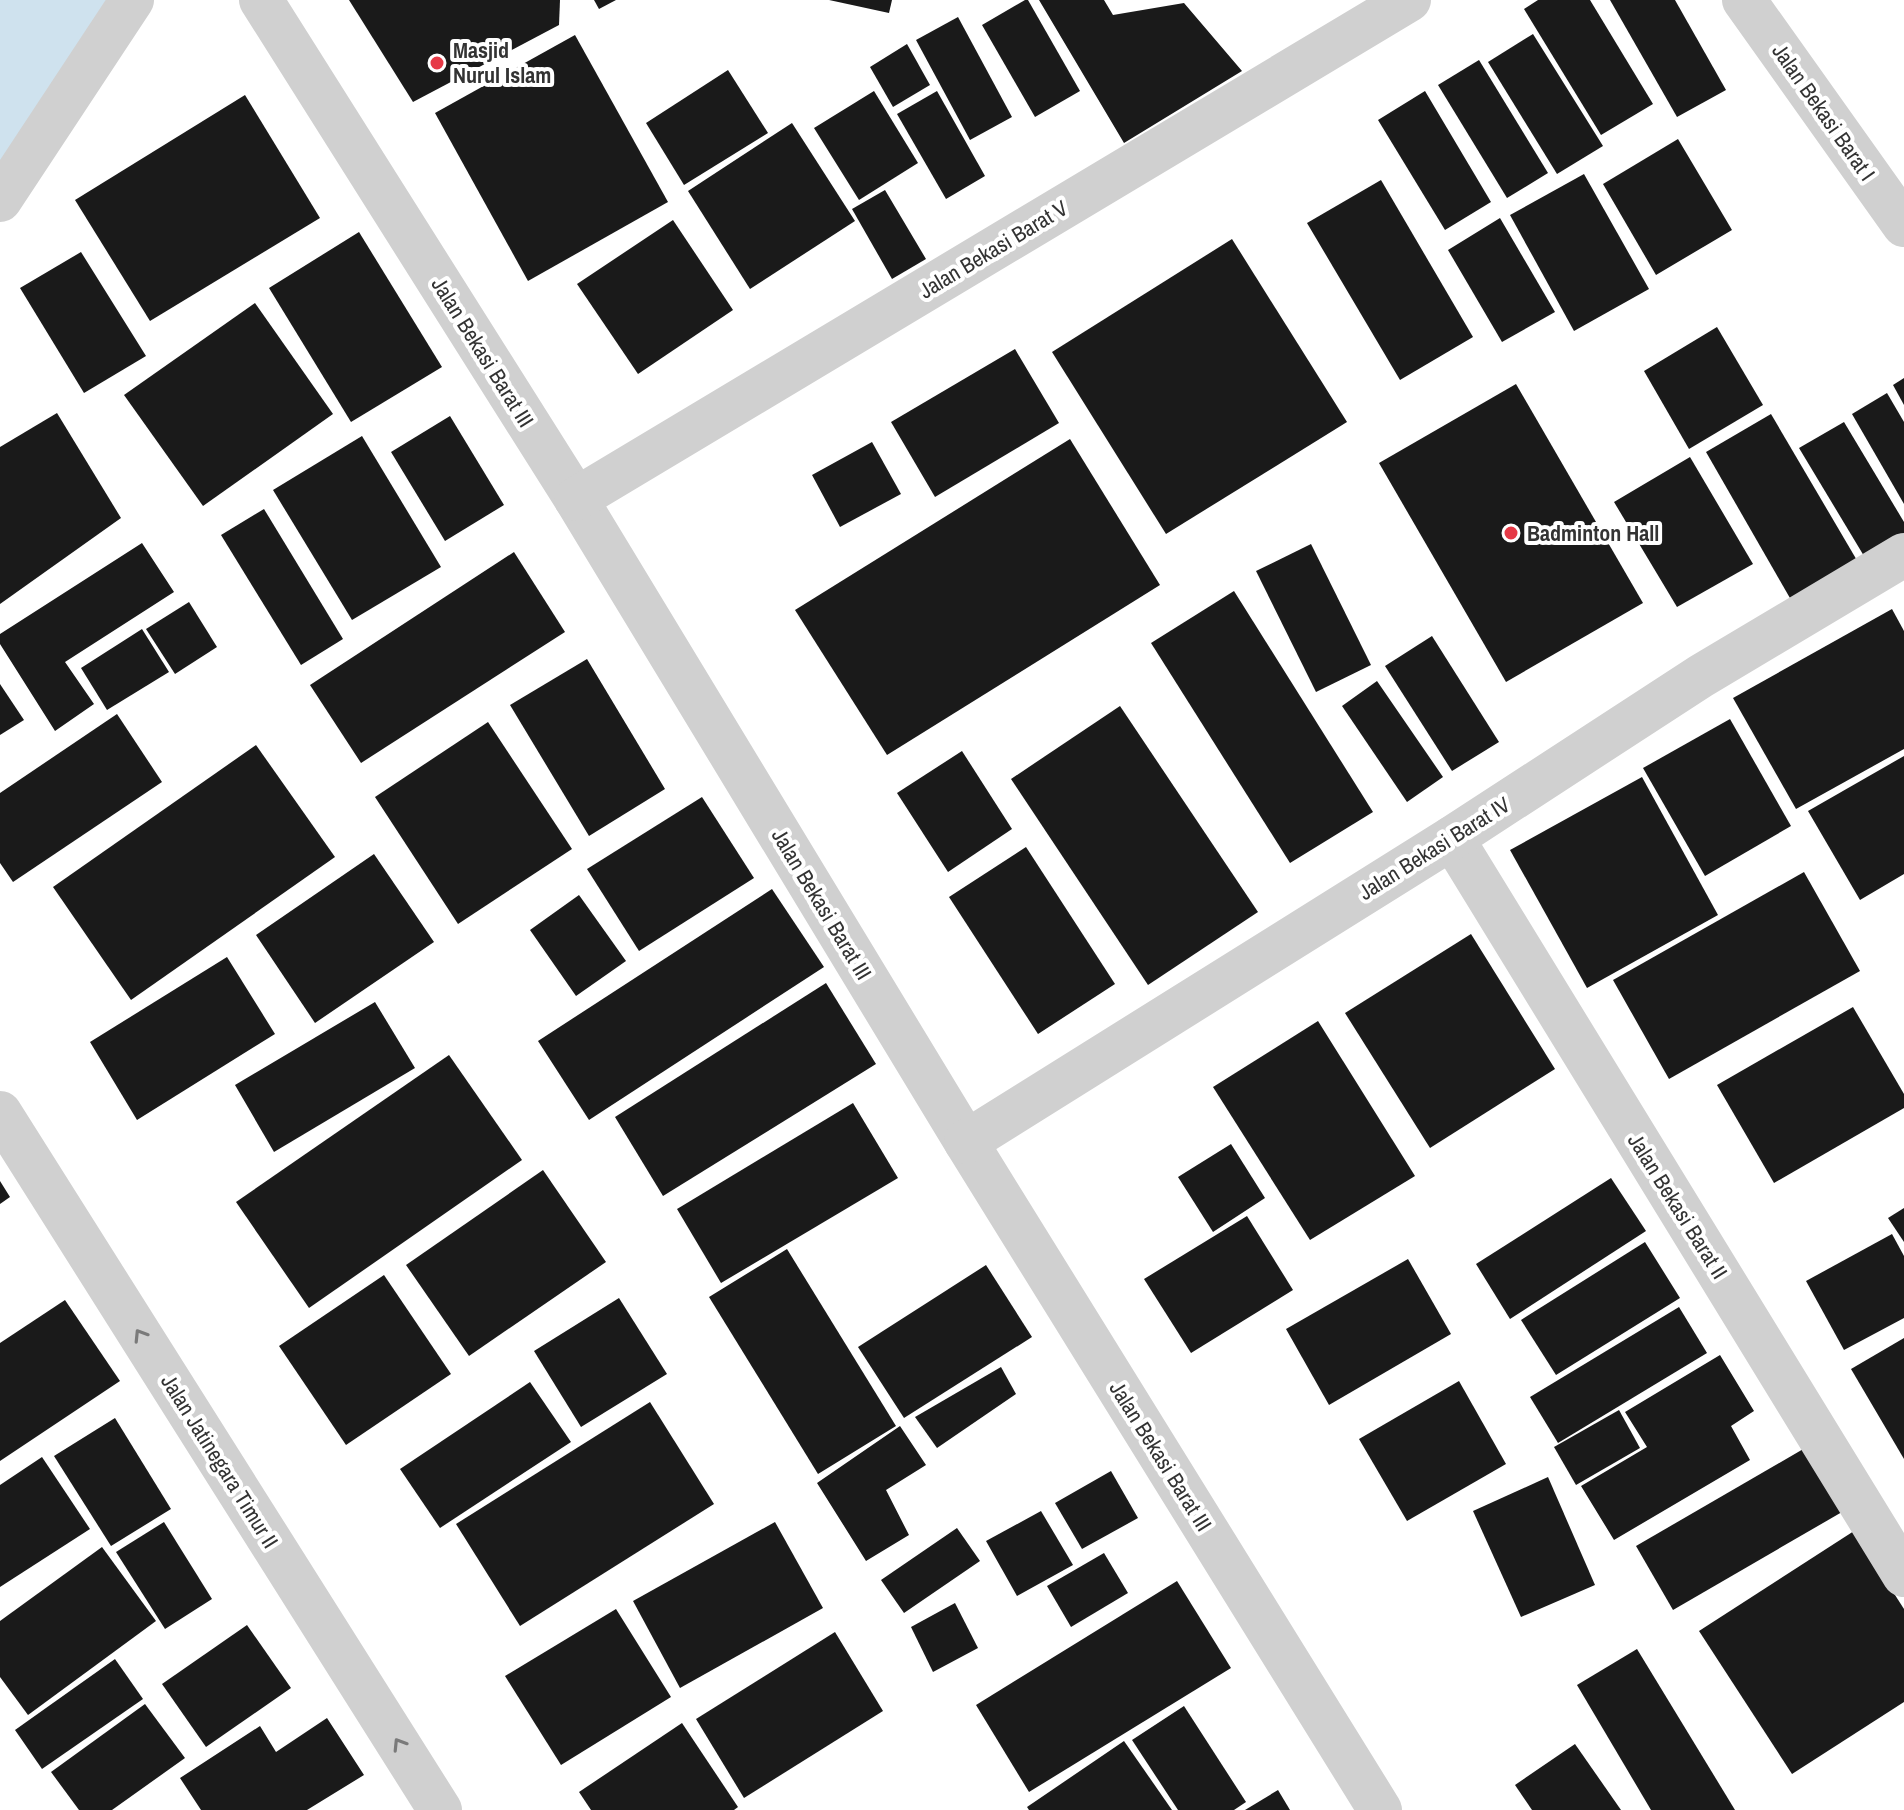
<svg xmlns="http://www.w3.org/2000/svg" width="1904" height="1810" font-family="'Archivo Narrow',sans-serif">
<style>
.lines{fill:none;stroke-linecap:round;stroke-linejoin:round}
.river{stroke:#cfe2ee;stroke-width:118}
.building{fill:#1a1a1a}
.minor{stroke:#d0d0d0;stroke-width:44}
.oneway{stroke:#7a7a7a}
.poi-dot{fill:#e63946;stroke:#fff;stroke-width:3}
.labels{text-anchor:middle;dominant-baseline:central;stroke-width:8;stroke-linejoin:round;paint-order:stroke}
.poi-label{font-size:22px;font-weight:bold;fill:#333;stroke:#fff;text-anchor:start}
.street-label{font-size:22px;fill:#333;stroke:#fff}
</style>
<rect width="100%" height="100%" fill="#fff"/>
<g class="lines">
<!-- river -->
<path class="river" d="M0,102L65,0"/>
</g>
<!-- building -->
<g class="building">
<path d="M349,0H560L559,25L413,102Z"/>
<path d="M594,0H616L599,9Z"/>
<path d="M829,0H892L889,13Z"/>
<path d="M1025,0H1028L1080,91L1035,117L982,25Z"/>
<path d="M1039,0H1104L1113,15L1184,3L1242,71L1124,143Z"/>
<path d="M1538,0H1590L1653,104L1601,135L1524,9Z"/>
<path d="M1610,0H1675L1726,90L1677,117Z"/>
<path d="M958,17L1012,117L970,140L916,40Z"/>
<path d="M1533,34L1603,146L1557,174L1488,62Z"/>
<path d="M575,35L668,202L528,281L435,113Z"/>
<path d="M907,44L930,85L893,107L870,67Z"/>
<path d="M1479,60L1548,173L1507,198L1438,85Z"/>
<path d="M728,70L768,133L684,185L646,123Z"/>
<path d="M874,91L918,163L859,200L814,128Z"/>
<path d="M937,91L985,176L946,199L897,114Z"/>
<path d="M1425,91L1491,202L1445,230L1378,120Z"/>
<path d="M245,95L320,218L150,321L75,200Z"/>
<path d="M792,123L855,221L750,289L688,191Z"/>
<path d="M1678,139L1732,230L1656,275L1603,184Z"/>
<path d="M1584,174L1649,289L1574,331L1510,215Z"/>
<path d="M1381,180L1473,337L1400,380L1307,223Z"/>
<path d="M885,190L926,259L892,279L852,209Z"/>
<path d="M1500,218L1555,312L1502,342L1448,250Z"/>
<path d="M673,220L733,310L638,374L577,284Z"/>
<path d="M359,232L442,367L351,422L269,288Z"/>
<path d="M1232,239L1347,422L1166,534L1052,352Z"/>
<path d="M81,252L146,356L84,393L20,288Z"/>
<path d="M255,303L333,414L203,506L124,395Z"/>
<path d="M1717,327L1763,405L1689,449L1644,371Z"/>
<path d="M1015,349L1059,423L935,497L891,422Z"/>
<path d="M1904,378V405L1893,385Z"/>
<path d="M1516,384L1643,603L1506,682L1379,463Z"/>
<path d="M1887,393L1904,422V504L1852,414Z"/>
<path d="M57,413L121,518L0,604V447Z"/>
<path d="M1771,414L1865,574L1798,612L1706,452Z"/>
<path d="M450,416L504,505L445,541L391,452Z"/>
<path d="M1844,422L1904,522V545L1870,566L1799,448Z"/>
<path d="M362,436L441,567L352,620L273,490Z"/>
<path d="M1070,439L1160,585L887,755L795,610Z"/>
<path d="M872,442L901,494L840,527L812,475Z"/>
<path d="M1690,457L1753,564L1677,607L1614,502Z"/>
<path d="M264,509L343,639L301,665L221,535Z"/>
<path d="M142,543L174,592L65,662L94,704L55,731L0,644V634Z"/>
<path d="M1311,544L1371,665L1316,692L1256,571Z"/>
<path d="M514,552L565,632L361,763L310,685Z"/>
<path d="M1234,591L1373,812L1290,863L1151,643Z"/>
<path d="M189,602L217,647L175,674L146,629Z"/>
<path d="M1892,609L1904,631V749L1796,809L1733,698Z"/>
<path d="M142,629L169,672L107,710L81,668Z"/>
<path d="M1432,636L1499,742L1452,771L1385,666Z"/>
<path d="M587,659L665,789L589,836L510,705Z"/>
<path d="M1377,681L1443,777L1407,802L1342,706Z"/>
<path d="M0,684L24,720L0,735Z"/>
<path d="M1120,706L1258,912L1148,985L1011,779Z"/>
<path d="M117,714L162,782L13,882L0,863V793Z"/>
<path d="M1730,719L1791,826L1705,876L1643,768Z"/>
<path d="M488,722L572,849L458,924L375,797Z"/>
<path d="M256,745L335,857L131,1000L53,887Z"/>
<path d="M962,751L1012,829L948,872L897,793Z"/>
<path d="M1904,756V874L1860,900L1808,811Z"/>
<path d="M1642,777L1718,915L1587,988L1510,850Z"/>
<path d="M702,797L754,878L639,951L587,869Z"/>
<path d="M1026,847L1115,984L1038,1034L949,897Z"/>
<path d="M374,854L434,942L315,1023L256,935Z"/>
<path d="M1804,872L1860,971L1669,1079L1613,980Z"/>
<path d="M772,889L824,967L589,1120L538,1041Z"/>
<path d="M579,895L626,961L576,996L530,930Z"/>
<path d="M1471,934L1555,1069L1430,1148L1345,1013Z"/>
<path d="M227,957L275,1034L137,1120L90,1042Z"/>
<path d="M826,983L876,1064L663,1196L615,1117Z"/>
<path d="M375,1002L415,1068L274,1152L235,1085Z"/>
<path d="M1853,1007L1904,1094V1108L1774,1183L1717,1085Z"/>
<path d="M1318,1021L1415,1176L1310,1240L1213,1087Z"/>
<path d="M449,1055L522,1160L309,1308L236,1202Z"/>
<path d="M853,1103L898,1178L721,1283L677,1209Z"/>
<path d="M1231,1144L1265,1198L1213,1232L1178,1177Z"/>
<path d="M543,1170L606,1262L469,1356L406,1265Z"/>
<path d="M1611,1178L1646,1231L1510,1319L1476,1264Z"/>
<path d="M0,1181L10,1197L0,1204Z"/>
<path d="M1904,1208V1242L1888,1218Z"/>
<path d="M1247,1216L1293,1290L1191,1353L1144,1279Z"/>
<path d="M1892,1234L1904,1256V1318L1844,1350L1806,1281Z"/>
<path d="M1645,1242L1680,1298L1556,1375L1521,1320Z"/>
<path d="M787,1249L896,1426L818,1474L709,1297Z"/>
<path d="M1408,1259L1451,1334L1329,1405L1286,1329Z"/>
<path d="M986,1265L1032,1337L904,1418L858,1347Z"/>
<path d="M384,1275L451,1374L346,1445L279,1346Z"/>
<path d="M619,1298L667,1374L581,1427L534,1351Z"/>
<path d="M65,1300L120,1381L0,1461V1343Z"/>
<path d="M1679,1307L1707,1353L1558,1443L1530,1397Z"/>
<path d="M1904,1338V1459L1851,1369Z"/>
<path d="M1720,1355L1754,1411L1731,1426L1750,1460L1614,1540L1581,1486L1647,1447L1625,1412Z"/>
<path d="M1001,1367L1016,1394L937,1448L915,1417Z"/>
<path d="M1459,1381L1506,1464L1407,1521L1359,1439Z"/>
<path d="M530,1382L571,1442L440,1528L400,1469Z"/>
<path d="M650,1402L714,1504L520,1626L456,1524Z"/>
<path d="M1619,1410L1640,1448L1576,1485L1554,1447Z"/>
<path d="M115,1418L171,1509L111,1546L54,1456Z"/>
<path d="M900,1426L926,1465L886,1490L909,1535L866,1561L817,1483Z"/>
<path d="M1805,1448L1842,1512L1673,1610L1636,1546Z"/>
<path d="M42,1457L90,1529L0,1587V1485Z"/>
<path d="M1111,1471L1138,1518L1082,1549L1055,1503Z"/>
<path d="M1548,1477L1595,1585L1521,1617L1473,1511Z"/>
<path d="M1041,1511L1073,1565L1017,1596L986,1541Z"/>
<path d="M164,1522L212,1599L165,1629L116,1552Z"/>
<path d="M775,1522L823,1608L680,1688L633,1601Z"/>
<path d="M957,1528L980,1561L904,1613L881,1580Z"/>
<path d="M1854,1531L1904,1609V1702L1792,1774L1699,1631Z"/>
<path d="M102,1547L156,1621L28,1715L0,1677V1621Z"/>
<path d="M1104,1553L1128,1593L1071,1627L1047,1586Z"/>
<path d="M1177,1581L1231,1668L1029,1792L976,1705Z"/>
<path d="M955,1603L978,1648L933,1672L911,1627Z"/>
<path d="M616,1609L671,1697L561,1765L505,1676Z"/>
<path d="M247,1625L291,1688L206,1747L162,1684Z"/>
<path d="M835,1632L883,1711L744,1798L696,1719Z"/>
<path d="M1637,1649L1735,1810H1651L1577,1685Z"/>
<path d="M115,1659L143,1699L42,1769L15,1730Z"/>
<path d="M145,1704L185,1758L112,1810H79L51,1772Z"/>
<path d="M1184,1706L1246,1802L1234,1810H1178L1132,1740Z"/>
<path d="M327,1718L364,1775L307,1810H201L180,1778L260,1726L276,1752Z"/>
<path d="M682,1723L738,1807L734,1810H591L579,1792Z"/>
<path d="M1124,1741L1172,1810H1029L1027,1807Z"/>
<path d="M1575,1744L1621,1810H1532L1515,1785Z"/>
<path d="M1278,1790L1290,1810H1245Z"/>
</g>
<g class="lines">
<!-- minor -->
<g class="minor">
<path d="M261,0L576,499L966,1142L1380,1810"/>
<path d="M1744,0L1904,225"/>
<path d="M0,200L132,0"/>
<path d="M576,499L1409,0"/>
<path d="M1452,838L1904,1575"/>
<path d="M0,1113L440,1810"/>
<path d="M966,1142L1452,838L1701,676L1904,555"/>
</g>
</g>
<!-- one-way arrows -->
<defs><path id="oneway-chevron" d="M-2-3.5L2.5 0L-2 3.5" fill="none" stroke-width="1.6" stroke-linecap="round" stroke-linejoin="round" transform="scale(2)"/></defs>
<g class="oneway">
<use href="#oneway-chevron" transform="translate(140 1335) rotate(-122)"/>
<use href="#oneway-chevron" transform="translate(399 1744) rotate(-122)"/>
</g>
<!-- markers -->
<g class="poi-dot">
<circle cx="437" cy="63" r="8"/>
<circle cx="1511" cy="533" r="8"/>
</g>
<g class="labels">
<!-- poi labels -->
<g class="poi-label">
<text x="453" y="50">Masjid<tspan x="453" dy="25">Nurul Islam</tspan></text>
<text x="1527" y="533">Badminton Hall</text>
</g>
<!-- street labels -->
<g class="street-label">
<text transform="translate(1824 112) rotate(55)">Jalan Bekasi Barat I</text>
<text transform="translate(993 249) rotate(-31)">Jalan Bekasi Barat V</text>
<text transform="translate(483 352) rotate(58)">Jalan Bekasi Barat III</text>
<text transform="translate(1434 848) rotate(-32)">Jalan Bekasi Barat IV</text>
<text transform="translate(822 904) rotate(59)">Jalan Bekasi Barat III</text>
<text transform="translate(1678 1206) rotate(58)">Jalan Bekasi Barat II</text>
<text transform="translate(1161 1456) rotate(58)">Jalan Bekasi Barat III</text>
<text transform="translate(220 1461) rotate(58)">Jalan Jatinegara Timur II</text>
</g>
</g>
</svg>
